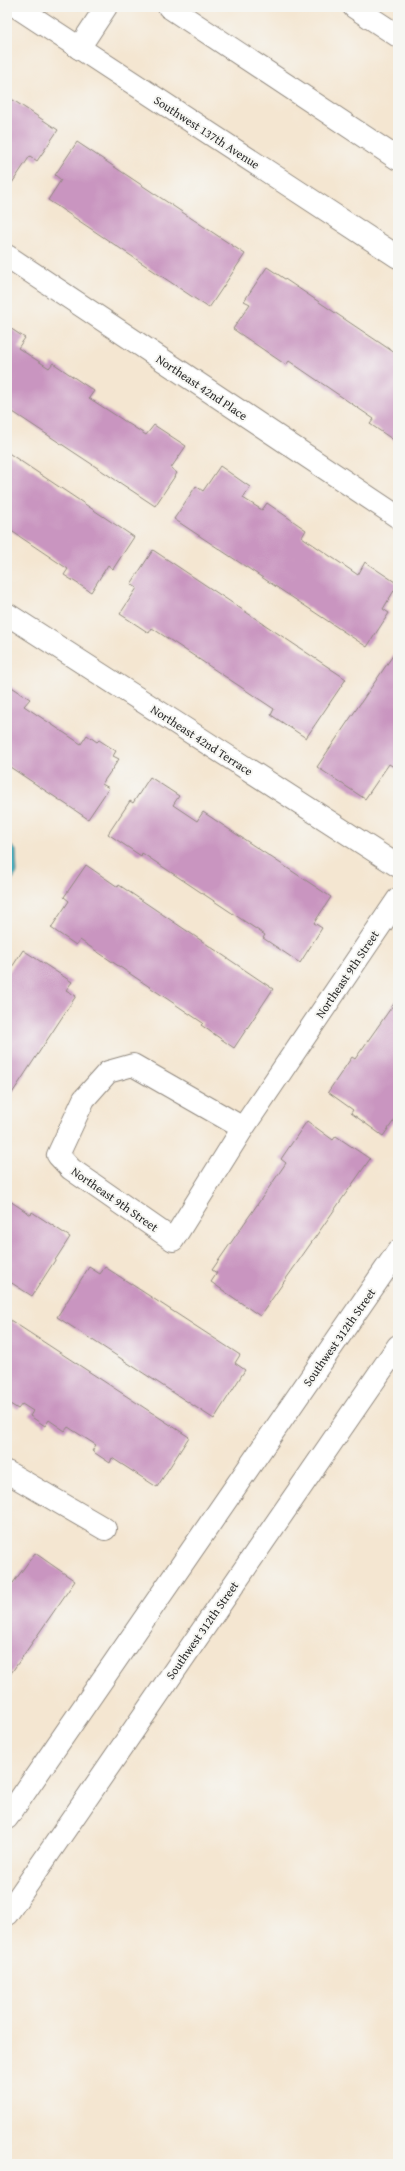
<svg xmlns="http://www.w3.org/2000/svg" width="405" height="2171" font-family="'Gentium Book Plus',serif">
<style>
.water{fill:#44b1c1;stroke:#386e76}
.building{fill:#c995c0}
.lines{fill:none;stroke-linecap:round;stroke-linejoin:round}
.minor-casing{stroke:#90887e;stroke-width:24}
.major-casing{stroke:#90887e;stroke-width:24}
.minor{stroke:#fff;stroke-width:22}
.major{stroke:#fff;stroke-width:22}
.labels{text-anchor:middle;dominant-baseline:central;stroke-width:4;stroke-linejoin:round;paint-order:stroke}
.street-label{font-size:12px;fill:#2b2b2b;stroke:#f6f6f2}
</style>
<rect width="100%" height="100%" fill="#f6f6f2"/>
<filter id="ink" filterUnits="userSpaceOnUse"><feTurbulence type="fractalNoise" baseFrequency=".025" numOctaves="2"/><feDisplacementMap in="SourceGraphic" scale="8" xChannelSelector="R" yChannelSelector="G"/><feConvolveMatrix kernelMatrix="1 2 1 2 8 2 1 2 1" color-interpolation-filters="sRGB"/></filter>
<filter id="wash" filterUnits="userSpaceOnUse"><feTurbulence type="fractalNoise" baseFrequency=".012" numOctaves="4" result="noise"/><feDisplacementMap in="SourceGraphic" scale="16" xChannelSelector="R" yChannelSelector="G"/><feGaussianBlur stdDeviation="0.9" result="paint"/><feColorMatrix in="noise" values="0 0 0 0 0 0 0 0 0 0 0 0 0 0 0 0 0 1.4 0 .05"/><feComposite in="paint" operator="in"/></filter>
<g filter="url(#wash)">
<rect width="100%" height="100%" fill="#f4e6d1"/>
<!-- water -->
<path class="water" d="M7,842L16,850L17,873L7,889Z"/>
<g id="blocks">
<!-- building -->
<g class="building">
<path d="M7,96L58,130L37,161L30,156L12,183L7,180Z"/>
<path d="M77,142L245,254L209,308L48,200L61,180L55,175Z"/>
<path d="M267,267L398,355V436L395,441L370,424L374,419L289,361L286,365L233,329L250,304L244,301Z"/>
<path d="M7,326L25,338L18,348L49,368L53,363L94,391L89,398L146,435L154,425L186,446L171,468L177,473L155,506L7,408Z"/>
<path d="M7,452L134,537L113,569L108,565L91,592L64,575L68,569L7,528Z"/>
<path d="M220,466L250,487L243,498L262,510L267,503L306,530L302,537L358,575L365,562L398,584L383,609L389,613L367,647L174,519L196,486L203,491Z"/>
<path d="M153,550L346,679L306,738L271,715L274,709L152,628L149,633L120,614L137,588L131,584Z"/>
<path d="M398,648V767L397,769L389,764L365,799L317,767Z"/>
<path d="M7,684L30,699L24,706L81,744L87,735L97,742L99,740L116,751L113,756L119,759L102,784L109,788L88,819L7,765Z"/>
<path d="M150,777L179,796L173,805L197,821L203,812L331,897L314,923L322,928L300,963L263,938L265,935L142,853L141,856L108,834L130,801L133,803Z"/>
<path d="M86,865L118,887L119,885L273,989L234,1048L201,1025L203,1023L80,940L76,945L51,928L69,901L64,897Z"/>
<path d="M23,950L72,982L66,990L76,996L7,1101V975Z"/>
<path d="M398,998V1115L383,1136L351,1113L353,1110L328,1092L352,1057L355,1059Z"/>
<path d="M307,1121L333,1140L336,1136L370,1159L260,1316L211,1282L217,1273L212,1270L286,1163L281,1159Z"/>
<path d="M7,1199L31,1215L32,1212L70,1237L32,1296L7,1280Z"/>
<path d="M89,1267L100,1274L105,1267L240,1355L235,1363L245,1370L214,1419L57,1317Z"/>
<path d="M7,1318L189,1437L157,1487L112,1458L110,1463L92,1451L96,1445L68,1427L65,1431L49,1420L45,1426L30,1416L33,1411L22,1404L18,1409L7,1402Z"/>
<path d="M35,1553L75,1581L7,1679V1580L13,1583Z"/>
</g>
</g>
</g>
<g filter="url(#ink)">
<use href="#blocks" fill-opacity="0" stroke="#90887e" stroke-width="1"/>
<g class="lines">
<defs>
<g id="minor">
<path d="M354,7L398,36"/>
<path d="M7,256L398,517"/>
<path d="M7,614L398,866"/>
<path d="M243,1128L133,1065L108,1072L84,1099L58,1155L71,1169L173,1240L243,1128L398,899"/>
<path d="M7,1472L105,1529"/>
</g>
<g id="major">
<path d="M17,7L398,257"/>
<path d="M169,7L398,159"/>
<path d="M79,48L106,7"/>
<path d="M7,1818L398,1251"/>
<path d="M7,1914L398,1346"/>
</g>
</defs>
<!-- minor casing -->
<use href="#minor" class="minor-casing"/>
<!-- major casing -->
<use href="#major" class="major-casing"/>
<!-- minor -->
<use href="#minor" class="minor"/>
<!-- major -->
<use href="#major" class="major"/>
</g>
</g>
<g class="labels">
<!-- street labels -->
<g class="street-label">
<text transform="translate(207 132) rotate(33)">Southwest 137th Avenue</text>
<text transform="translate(202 387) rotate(34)">Northeast 42nd Place</text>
<text transform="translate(202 740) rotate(33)">Northeast 42nd Terrace</text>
<text transform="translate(347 974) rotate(-56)">Northeast 9th Street</text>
<text transform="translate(115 1199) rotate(35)">Northeast 9th Street</text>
<text transform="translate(339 1337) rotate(-55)">Southwest 312th Street</text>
<text transform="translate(202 1630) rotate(-55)">Southwest 312th Street</text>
</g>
</g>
<!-- margin -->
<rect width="405" height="2171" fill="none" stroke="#f6f6f2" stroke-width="24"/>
</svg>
